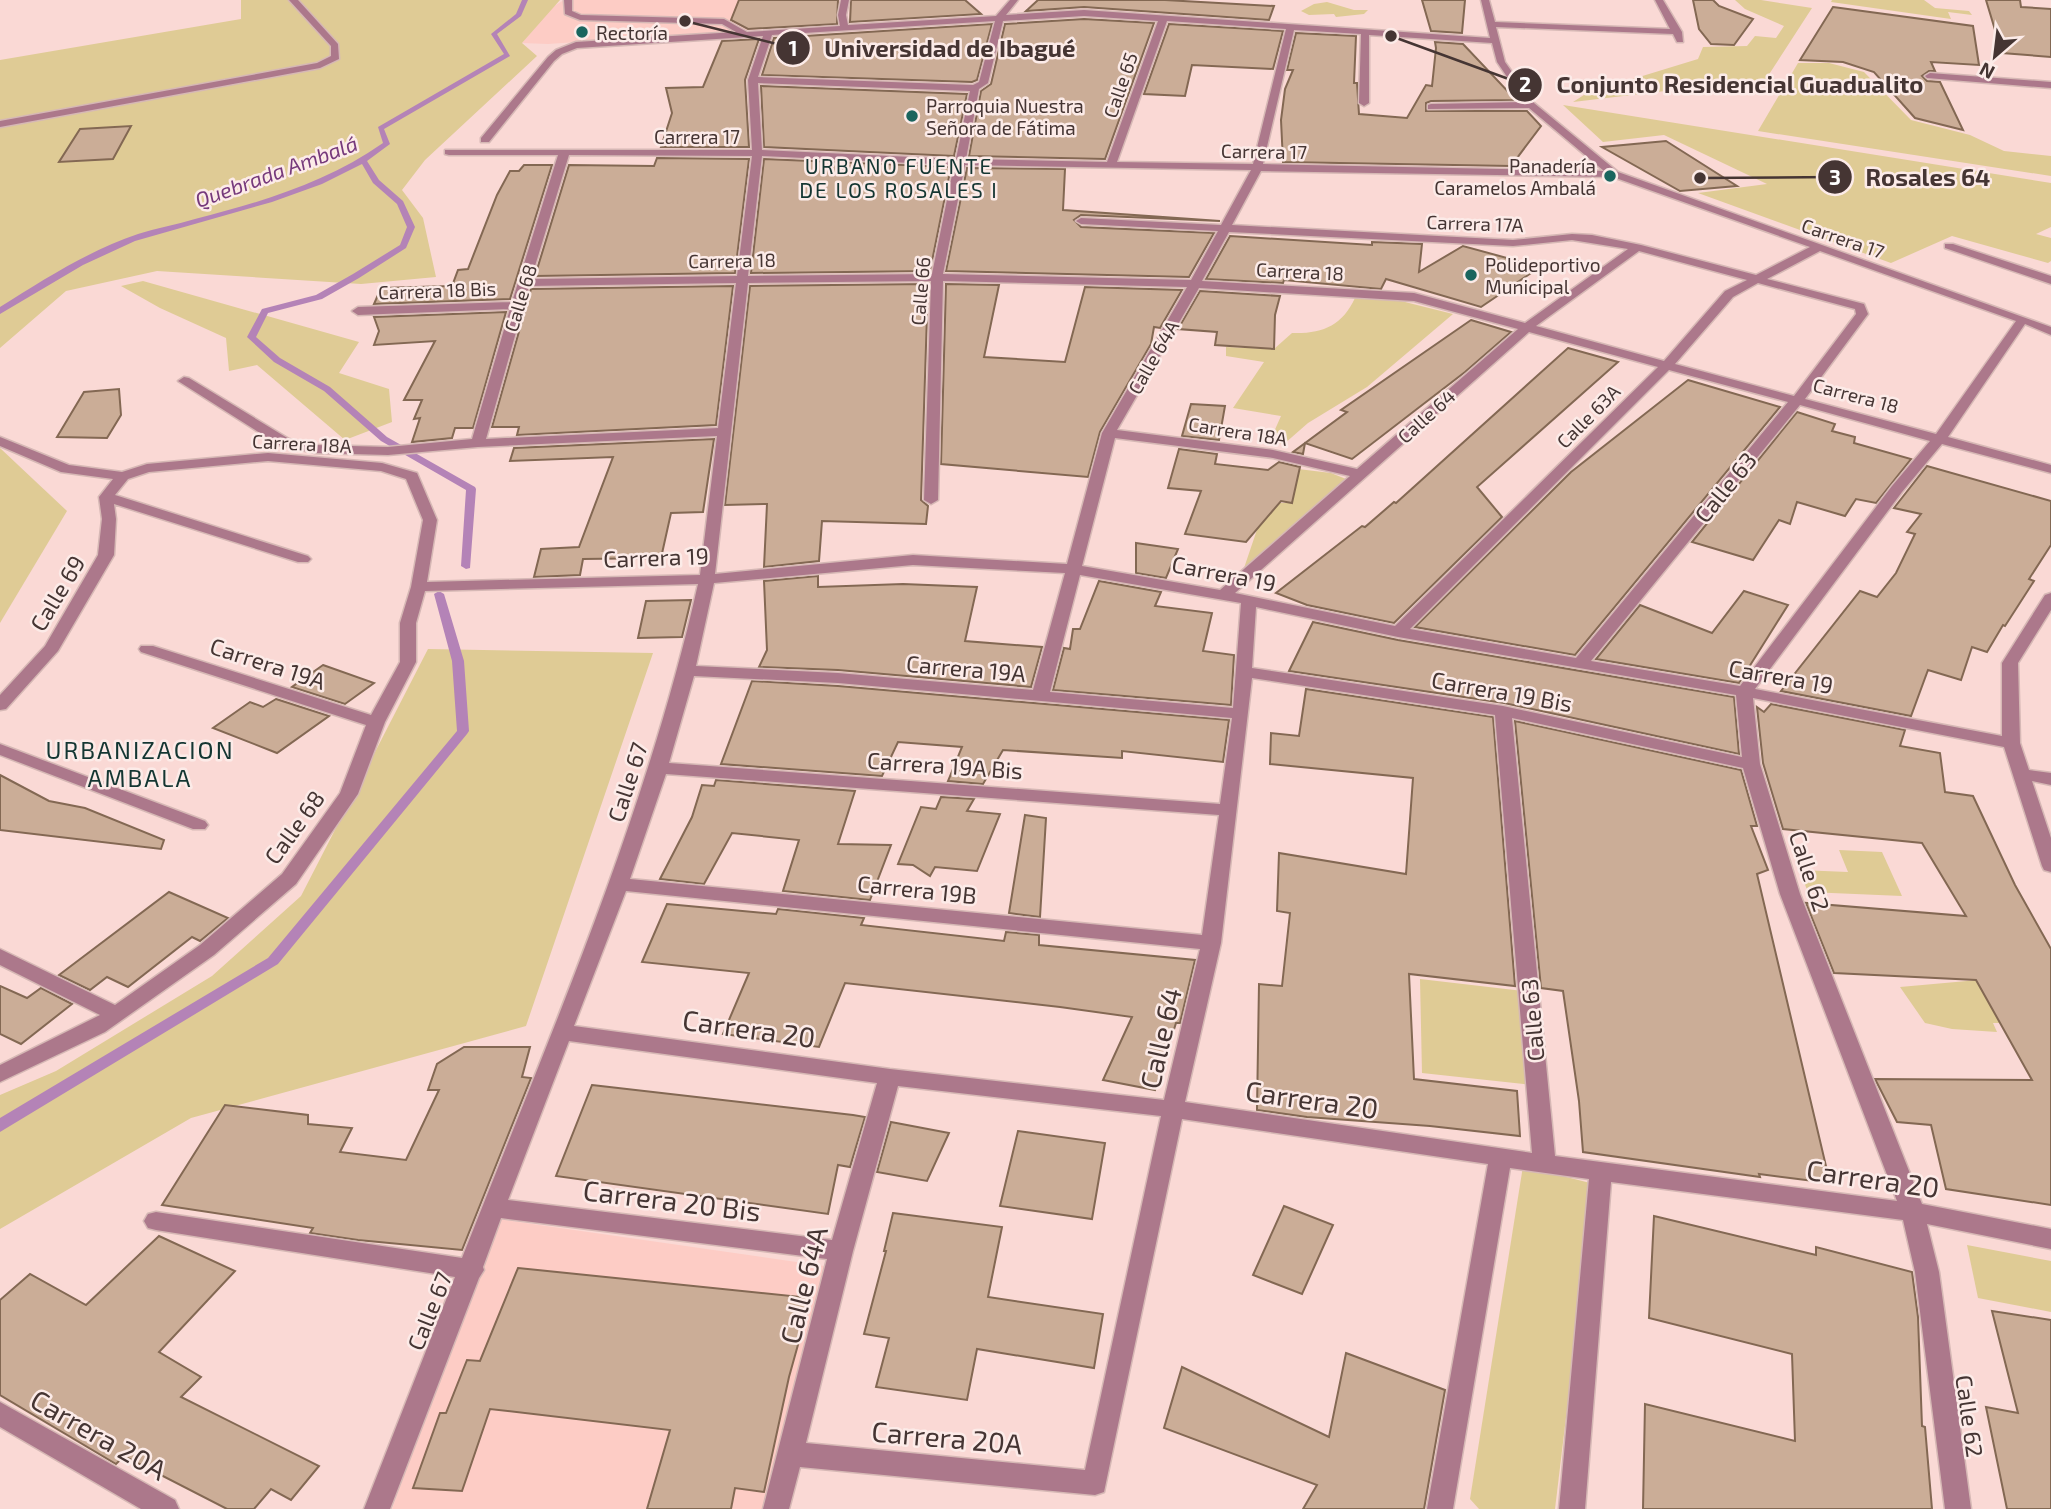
<svg xmlns="http://www.w3.org/2000/svg" width="2051" height="1509" font-family="'Exo 2',sans-serif">
<style>
.built{fill:#fdccc5}
.green{fill:#dfcb95}
.lines{fill:none;stroke-linecap:round;stroke-linejoin:round}
.stream{fill:#b483b7;fill-rule:evenodd}
.building{fill:#cbad97;stroke:#836853;stroke-width:2}
.minor-casing{stroke:#d6b8b5;stroke-width:3}
.minor{fill:#ac788b;fill-rule:evenodd}
.poi-dot{fill:#1a655e;stroke:#fcebe8;stroke-width:2.5}
.labels{text-anchor:middle;dominant-baseline:central;stroke-width:5;stroke-linejoin:round;paint-order:stroke}
.far-poi-label{font-size:19px;fill:#453533;stroke:#fcebe8;text-anchor:start}
.far-street-label{font-size:19px;fill:#453533;stroke:#fcebe8}
.far-neighbourhood-label{font-size:21px;letter-spacing:2px;fill:#143632;stroke:#fcebe8}
.far-water-label{font-size:21px;font-style:italic;fill:#76397b;stroke:#fcebe8}
.street-label{font-size:23px;fill:#453533;stroke:#fcebe8}
.neighbourhood-label{font-size:24px;letter-spacing:2px;fill:#143632;stroke:#fcebe8}
.near-street-label{font-size:28px;fill:#453533;stroke:#fcebe8}
.leader{fill:none;stroke:#453533;stroke-width:2.5}
.callout-dot{fill:#453533;stroke:#fcebe8;stroke-width:2.5}
.mark-label{font-size:21px;text-anchor:middle;font-weight:bold;fill:#fff}
.callout-label{font-size:24px;text-anchor:middle;font-weight:bold;fill:#453533;stroke:#fcebe8;stroke-width:5;stroke-linejoin:round;paint-order:stroke}
</style>
<rect width="100%" height="100%" fill="#fad9d5"/>
<!-- built -->
<g class="built">
<path d="M564,0H846L834,24L548,44L522,43L551,8Z"/>
<path d="M497,1219L831,1267L770,1509H392Z"/>
</g>
<!-- green -->
<g class="green">
<path d="M241,0H560L522,43L537,56L425,160L402,190L423,218L436,277L361,284L157,271L66,291L0,348V60L241,19Z"/>
<path d="M1735,0H1761L1812,8L1766,79L1573,102L1587,93L1698,59L1703,47L1747,46L1755,36L1776,38L1784,26L1745,9Z"/>
<path d="M1832,0H1924L1935,8L1969,11L1972,15L1948,12L1951,19L1831,2Z"/>
<path d="M1327,2L1354,10H1368L1364,14L1336,17L1334,14L1309,15L1301,11L1314,4Z"/>
<path d="M1798,63H1829L1864,72L1911,120L1970,135L2004,151L2051,156V176L1758,131Z"/>
<path d="M1563,105L2051,183V227L2036,234L2051,238V261L2048,263L1952,236L1891,263L1698,193L1767,184L1664,135L1603,142Z"/>
<path d="M143,281L359,342L339,373L389,389L392,422L345,440L257,365L229,371L226,338L160,308L121,286Z"/>
<path d="M1385,297L1453,314L1367,387L1308,423L1284,444L1269,443L1281,416L1233,408L1264,362L1226,356V347L1274,349L1292,333C1322,334 1342,326 1355,298Z"/>
<path d="M0,448L67,511L0,623Z"/>
<path d="M1298,469L1331,473L1346,479L1243,571L1266,503H1292Z"/>
<path d="M428,649L653,653L526,1026L191,1118L0,1229V1095L56,1071L212,976L301,896Z"/>
<path d="M1839,850L1882,852L1902,896L1808,892L1799,870L1848,872Z"/>
<path d="M1420,979L1523,991L1532,1085L1422,1073Z"/>
<path d="M1978,980L2010,1023H1993L1997,1032L1952,1029L1925,1023L1900,987Z"/>
<path d="M1523,1166L1594,1184L1555,1509H1479L1470,1499Z"/>
<path d="M1967,1245L2051,1261V1312L1978,1298Z"/>
</g>
<g class="lines">
<!-- stream -->
<g class="stream">
<path d="M522,0H528L521,16L497,34L510,56L384,129L390,144L367,161L379,180L403,201L415,227L406,248L359,278L322,299L268,313L256,337L280,358L330,387L387,437L475,487L476,489L470,568L466,569L461,566L466,490L381,441L324,391L274,362L247,337L262,309L316,295L353,274L400,245L407,227L397,204L373,183L362,164L322,184L272,202L135,241L83,265L0,314V307C43,280 88,251 138,234C156,228 176,225 195,219C261,202 326,183 383,143L378,127L504,54L491,34L516,14Z"/>
<path d="M439,591L444,594L464,661L469,731L467,734L278,964L0,1132V1118L268,958L457,731L452,661L434,594Z"/>
</g>
</g>
<!-- building -->
<g class="building">
<path d="M739,0H838L837,24L748,29L731,20Z"/>
<path d="M851,0H965L981,14L850,22Z"/>
<path d="M1038,0H1165L1274,6L1269,20L1084,7L1026,11Z"/>
<path d="M1422,0H1465L1462,33L1431,31Z"/>
<path d="M1693,0H1713L1719,6L1753,19L1734,45L1711,44L1699,29Z"/>
<path d="M1986,0H2020L2021,7L2051,9V57L2002,53Z"/>
<path d="M1833,7L1973,26L1979,65L1931,62L1935,71H1929L1922,76L1927,81L1940,82L1963,130L1915,118L1874,72L1843,62L1800,60Z"/>
<path d="M1084,19L1154,23L1105,159L969,156L981,91L991,84L1005,24Z"/>
<path d="M992,24L977,80L972,82L762,75L774,38Z"/>
<path d="M1169,24L1283,31L1273,69L1192,65L1185,96L1144,94Z"/>
<path d="M1296,33L1356,36L1354,83H1357L1359,114L1407,118L1426,85L1432,86L1436,48L1435,42L1463,44L1516,100L1431,101L1426,103V111H1527L1541,126L1511,166L1283,162L1281,120L1285,89L1293,70H1287Z"/>
<path d="M759,39L745,80L749,147H661L672,113L666,88L703,87L722,41Z"/>
<path d="M761,86L967,94L954,156L764,147Z"/>
<path d="M131,126L113,159L59,162L80,129Z"/>
<path d="M1666,141L1737,186L1680,191L1602,147Z"/>
<path d="M657,158L749,159L735,273L535,276L569,165L654,166Z"/>
<path d="M764,159L951,167L930,271L751,273Z"/>
<path d="M524,165H552L510,299L374,304L381,288L452,286L458,270L468,269L497,195L510,171H519Z"/>
<path d="M967,168L1065,169L1063,210L1220,221L1081,215L1074,220L1081,227L1214,233L1189,277L946,271Z"/>
<path d="M1230,236L1372,245V242L1422,244L1419,272L1463,246L1540,267L1481,307L1386,279L1381,289L1284,280L1283,283L1206,279Z"/>
<path d="M928,284L921,500L928,506L926,524L822,521L819,561L764,567L767,504L725,505L750,286Z"/>
<path d="M946,284L999,285L984,357L1065,362L1085,287L1182,290L1160,328L1154,327L1151,344L1100,432L1088,477L941,464Z"/>
<path d="M733,286L716,425L517,435L519,427H492L531,289Z"/>
<path d="M1200,291L1280,296L1275,315L1274,349L1215,345L1217,332L1178,329Z"/>
<path d="M506,312L473,428H455L452,438L412,442L420,418L414,419L422,400H404L435,341L374,345L379,331L374,317Z"/>
<path d="M1471,320L1511,332L1465,372L1352,459L1305,443L1303,454L1293,452L1347,412L1341,410Z"/>
<path d="M1568,348L1618,362L1477,487L1502,517L1394,623L1307,605L1276,593L1362,526L1365,527L1394,502L1396,503Z"/>
<path d="M1688,380L1780,407L1575,655L1415,627L1571,472Z"/>
<path d="M119,389L121,415L107,438L57,437L84,392Z"/>
<path d="M1191,404L1225,406L1219,440L1182,436Z"/>
<path d="M1797,412L1835,424L1832,431L1855,437L1854,443L1911,459L1876,503L1856,499L1845,516L1797,502L1790,524L1779,520L1753,560L1692,542Z"/>
<path d="M714,439L703,512L671,513L661,558L583,559L580,575L534,577L541,549L579,547L613,457L510,461L514,448Z"/>
<path d="M1179,449L1217,454L1215,464L1268,470L1279,462L1300,467L1292,503L1281,501L1246,542L1185,534L1201,491L1168,488Z"/>
<path d="M1927,466L2051,501V545L2029,579L2034,581L2005,626L2003,625L1987,652L1972,647L1961,680L1928,670L1911,716L1781,691L1860,591L1877,597L1896,573L1915,534L1907,532L1921,514L1894,508Z"/>
<path d="M1136,543L1178,549L1166,578L1136,573Z"/>
<path d="M818,576V587L903,584L977,587L965,641L1042,647L1031,687L838,670L759,667L767,650L764,581Z"/>
<path d="M1099,581L1161,592L1155,606L1212,613L1203,651L1234,655L1231,705L1053,690L1064,648L1070,649L1073,629H1080Z"/>
<path d="M1744,591L1788,605L1739,683L1596,659L1640,605L1712,633Z"/>
<path d="M691,600L682,637L638,638L646,601Z"/>
<path d="M1313,622L1398,640L1734,697L1739,754L1504,703L1289,671Z"/>
<path d="M323,665L374,683L345,704L292,687Z"/>
<path d="M752,681L838,686L1229,720L1223,762L1122,751V758L1003,750L983,784L948,781L962,747L898,742L882,776L721,764Z"/>
<path d="M1306,689L1493,717L1515,986L1409,974L1414,1079L1517,1091L1520,1136L1430,1126L1307,1117L1257,1110L1259,984L1282,986L1290,913L1277,911L1279,853L1406,874L1413,778L1270,764L1271,733L1299,736Z"/>
<path d="M276,699L329,716L277,753L213,728L250,702L263,707Z"/>
<path d="M1771,704L1905,730L1900,746L1940,753L1945,792L1973,796L2015,885L2051,949V1205L1946,1189L1931,1125L1897,1122L1875,1079L2032,1080L1976,980L1834,973L1806,903L1966,916L1922,843L1783,829L1763,763L1757,707L1764,712Z"/>
<path d="M1515,721L1741,770L1757,826H1751L1768,870L1757,874L1830,1183L1759,1174L1760,1177L1583,1152L1579,1101L1563,991L1541,988Z"/>
<path d="M0,775L49,801L85,808L164,840L161,849L0,830Z"/>
<path d="M716,780L855,791L838,844L891,845L870,900L783,891L799,840L732,833L704,884L660,879L692,817L702,785L714,786Z"/>
<path d="M941,797L974,799L967,811L1000,814L977,871L935,867L930,876L913,865L898,864L921,807L936,809Z"/>
<path d="M1025,815L1046,818L1040,917L1009,913Z"/>
<path d="M169,892L228,918L200,941L192,937L128,987L107,977L90,990L59,975Z"/>
<path d="M667,904L776,914L778,909L864,918L861,925L1004,941L1006,932L1039,935V945L1195,960L1180,1023H1176L1155,1090L1103,1080L1132,1017L1060,1007L845,983L819,1047L723,1034L749,973L642,962Z"/>
<path d="M0,986L27,998L41,988L72,1004L21,1044L0,1034Z"/>
<path d="M464,1047H530L522,1077L531,1078L462,1250L358,1240L310,1233L313,1228L162,1205L225,1105L308,1115V1124L352,1128L340,1152L406,1160L439,1090H428L437,1064Z"/>
<path d="M592,1085L853,1115L865,1117L850,1167L838,1165L828,1214L556,1176Z"/>
<path d="M891,1122L949,1133L927,1181L877,1172Z"/>
<path d="M1018,1131L1105,1143L1092,1219L1000,1206Z"/>
<path d="M1284,1206L1333,1225L1302,1294L1253,1275Z"/>
<path d="M893,1213L1002,1227L988,1297L1103,1314L1094,1368L977,1349L967,1400L876,1387L889,1338L864,1334L886,1251H884Z"/>
<path d="M1654,1216L1816,1255V1247L1912,1272L1918,1317L1922,1426L1925,1427L1932,1509H1643L1645,1404L1795,1441L1792,1354L1649,1318Z"/>
<path d="M159,1236L235,1271L159,1352L201,1377L181,1397L319,1466L291,1500L271,1489L254,1509H227L124,1456L116,1464L0,1395V1300L30,1274L86,1305Z"/>
<path d="M518,1268L811,1298L789,1377L764,1492L735,1488L731,1509H647L670,1430L490,1409L462,1491L413,1488L440,1413H446L467,1360L480,1361Z"/>
<path d="M1992,1311L2051,1320V1509H2007L1986,1407L2018,1413Z"/>
<path d="M1346,1353L1445,1390L1424,1509H1303L1317,1485L1164,1428L1182,1367L1329,1437Z"/>
</g>
<g class="lines">
<defs>
<g id="minor">
<path d="M289,0H298L338,44L339,59L320,68L0,127V121L317,63L331,56V46Z"/>
<path d="M564,0H572V11L581,15L724,19L747,32L840,26L838,15L841,0H849L846,15L848,25L996,16L1010,0H1018L1006,15L1084,10L1490,38L1481,0H1489L1495,22L1670,29L1655,0H1663L1682,32L1683,42H1677L1673,34L1496,27L1505,62L1534,103L1618,172L2051,327V335L2025,324L1948,437L2051,465V473L1942,444L1902,492L1755,689L2002,736V663L2045,595L2051,593V610L2018,663L2020,743L2029,770L2051,773V785L2032,781L2051,838V872L2044,870L2042,866L2004,747L1753,698L1760,764L1800,894L1922,1204L2051,1229V1249L1927,1224L1939,1272L1971,1509H1945L1915,1272L1903,1220L1611,1182L1585,1509H1559L1589,1179L1510,1168L1453,1509H1427L1488,1164L1182,1119L1104,1492L1095,1495L800,1467L789,1509H763L827,1259L501,1218L483,1267L484,1270L479,1278L390,1509H364L455,1277L156,1230L148,1228L144,1221L148,1214L156,1212L462,1258C549,1037 646,817 698,584L425,591L416,623V662L385,722L358,794L296,884L214,955L105,1032L0,1082V1065L100,1015L0,965V949L115,1005L200,945L282,874L340,793L366,725L141,652L139,649L141,646H153L371,715L400,662V623L411,587L423,520L406,479L381,471L268,461L149,472L128,479L115,495L308,556L311,559L308,562H298L114,504L116,519L114,555L58,651L6,709L0,710V695L45,646L98,555L102,519L99,497L113,479L61,472L0,446V437L69,465L122,472L147,464L268,453L382,463L417,473L437,520L427,582L700,575L717,436L478,447L388,455L315,453L279,445L178,381L184,377L189,378L289,439L315,445L388,447L472,439L510,309L358,315L352,311L358,307L512,302L558,155H449L445,154V150H752L748,80L763,36L577,48L562,54L554,61L489,142H481V138L548,57L556,50L576,42L736,32L722,24L580,20L565,14ZM1084,16L1158,21L1107,162L966,159L979,89L988,83L1003,21ZM995,21L979,82L973,85L758,77L772,35ZM1167,21L1286,29L1253,164L1117,162ZM1294,30L1361,34L1359,103L1364,106L1369,103V35L1492,43L1497,62L1524,102L1431,104L1428,105V109L1529,108L1604,171L1263,164ZM758,83L970,91L956,159L762,150ZM569,155L752,156L737,276L531,279ZM762,156L954,165L932,274L748,276ZM965,165L1251,170L1221,225L1081,218L1076,221L1081,224L1218,231L1191,280L943,274ZM1261,171L1613,177L1810,247L1756,275L1641,245L1592,235L1572,234L1513,240L1232,225ZM1229,232L1513,246L1572,240L1628,249L1525,323L1414,293L1202,281ZM1639,251L1747,280L1725,291L1664,361L1536,326ZM1820,251L2016,321L1936,434L1805,399L1868,314L1864,304L1767,279ZM931,281L924,500L931,504L938,500L943,281L1187,287L1102,433L1067,564L913,555L715,574L748,283ZM736,283L718,428L486,439L529,286ZM1758,283L1855,309L1856,314L1794,396L1675,364L1733,297ZM1199,288L1414,301L1518,329L1357,469L1273,450L1117,430ZM1529,332L1658,367L1395,626L1235,593ZM1669,370L1788,402L1576,658L1410,629ZM1800,405L1930,441L1892,486L1740,686L1591,661ZM1115,438L1273,458L1350,476L1220,590L1082,566ZM913,565L1065,573L1033,690L838,673L696,666L714,583ZM1080,575L1241,603L1233,708L1050,692ZM1256,607L1398,637L1736,695L1742,757L1503,706L1252,668ZM694,676L838,683L1232,718L1220,804L669,763ZM1252,678L1495,715L1532,1153L1185,1102L1221,943ZM1512,718L1743,768L1780,894L1897,1201L1555,1156ZM666,774L1219,815L1202,935L630,879ZM626,891L1200,949L1164,1100L890,1069L574,1026ZM569,1041L877,1083L832,1240L508,1200ZM898,1086L1161,1116L1085,1470L806,1443L853,1251Z"/>
<path d="M1930,73L2051,82V88L1927,78L1925,76Z"/>
<path d="M1945,244H1953L2051,276V284L1945,248Z"/>
<path d="M0,744L205,821L208,825L205,829H193L0,755Z"/>
<path d="M0,1402L175,1500L179,1509H141L0,1427Z"/>
</g>
</defs>
<!-- minor casing -->
<use href="#minor" class="minor-casing"/>
<!-- minor -->
<use href="#minor" class="minor"/>
</g>
<!-- markers -->
<g class="poi-dot">
<circle cx="582" cy="32" r="7"/>
<circle cx="912" cy="116" r="7"/>
<circle cx="1610" cy="176" r="7"/>
<circle cx="1471" cy="275" r="7"/>
</g>
<g class="labels">
<!-- far-poi labels -->
<g class="far-poi-label">
<text x="596" y="32">Rectoría</text>
<text x="926" y="105">Parroquia Nuestra<tspan x="926" dy="22">Señora de Fátima</tspan></text>
<text x="1596" y="165" text-anchor="end">Panadería<tspan x="1596" dy="22">Caramelos Ambalá</tspan></text>
<text x="1485" y="264">Polideportivo<tspan x="1485" dy="22">Municipal</tspan></text>
</g>
<!-- far-street labels -->
<g class="far-street-label">
<text transform="translate(1120 85) rotate(-71)">Calle 65</text>
<text x="697" y="136">Carrera 17</text>
<text transform="translate(1264 151) rotate(1)">Carrera 17</text>
<text transform="translate(1475 223) rotate(2)">Carrera 17A</text>
<text transform="translate(1843 238) rotate(19)">Carrera 17</text>
<text transform="translate(732 260) rotate(-1)">Carrera 18</text>
<text transform="translate(1300 271) rotate(3)">Carrera 18</text>
<text transform="translate(437 290) rotate(-2)">Carrera 18 Bis</text>
<text transform="translate(920 291) rotate(-85)">Calle 66</text>
<text transform="translate(520 298) rotate(-73)">Calle 68</text>
<text transform="translate(1153 357) rotate(-60)">Calle 64A</text>
<text transform="translate(1856 395) rotate(15)">Carrera 18</text>
<text transform="translate(1426 416) rotate(-42)">Calle 64</text>
<text transform="translate(1588 416) rotate(-45)">Calle 63A</text>
<text transform="translate(1238 431) rotate(9)">Carrera 18A</text>
<text transform="translate(302 443) rotate(3)">Carrera 18A</text>
</g>
<!-- far-neighbourhood labels -->
<g class="far-neighbourhood-label">
<text x="899" y="165">URBANO FUENTE<tspan x="899" dy="24">DE LOS ROSALES I</tspan></text>
</g>
<!-- far-water labels -->
<g class="far-water-label">
<text transform="translate(276 171) rotate(-20)">Quebrada Ambalá</text>
</g>
<!-- street labels -->
<g class="street-label">
<text transform="translate(1725 487) rotate(-51)">Calle 63</text>
<text transform="translate(656 557) rotate(-2)">Carrera 19</text>
<text transform="translate(1224 573) rotate(11)">Carrera 19</text>
<text transform="translate(57 593) rotate(-59)">Calle 69</text>
<text transform="translate(268 663) rotate(18)">Carrera 19A</text>
<text transform="translate(966 668) rotate(5)">Carrera 19A</text>
<text transform="translate(1781 676) rotate(10)">Carrera 19</text>
<text transform="translate(1502 691) rotate(10)">Carrera 19 Bis</text>
<text transform="translate(945 765) rotate(4)">Carrera 19A Bis</text>
<text transform="translate(627 782) rotate(-72)">Calle 67</text>
<text transform="translate(294 827) rotate(-54)">Calle 68</text>
<text transform="translate(1810 871) rotate(72)">Calle 62</text>
<text transform="translate(917 889) rotate(6)">Carrera 19B</text>
<text transform="translate(1532 1020) rotate(-95)">Calle 63</text>
<text transform="translate(429 1311) rotate(-68)">Calle 67</text>
<text transform="translate(1970 1416) rotate(82)">Calle 62</text>
</g>
<!-- neighbourhood labels -->
<g class="neighbourhood-label">
<text x="140" y="749">URBANIZACION<tspan x="140" dy="28">AMBALA</tspan></text>
</g>
<!-- near-street labels -->
<g class="near-street-label">
<text transform="translate(749 1028) rotate(8)">Carrera 20</text>
<text transform="translate(1160 1038) rotate(-77)">Calle 64</text>
<text transform="translate(1312 1099) rotate(8)">Carrera 20</text>
<text transform="translate(1873 1178) rotate(8)">Carrera 20</text>
<text transform="translate(672 1200) rotate(7)">Carrera 20 Bis</text>
<text transform="translate(803 1285) rotate(-76)">Calle 64A</text>
<text transform="translate(99 1434) rotate(30)">Carrera 20A</text>
<text transform="translate(947 1437) rotate(5)">Carrera 20A</text>
</g>
</g>
<!-- callouts -->
<path class="leader" d="M685 21L793 48M1391 36L1525 85M1700 178L1835 177"/>
<g class="callout-dot">
<circle cx="685" cy="21" r="7"/>
<circle cx="1391" cy="36" r="7"/>
<circle cx="1700" cy="178" r="7"/>
<circle cx="793" cy="48" r="18"/>
<circle cx="1525" cy="85" r="18"/>
<circle cx="1835" cy="177" r="18"/>
</g>
<g class="mark-label">
<text x="793" y="56">1</text>
<text x="1525" y="92">2</text>
<text x="1835" y="185">3</text>
</g>
<g class="callout-label">
<text x="950" y="57">Universidad de Ibagué</text>
<text x="1740" y="93">Conjunto Residencial Guadualito</text>
<text x="1928" y="186">Rosales 64</text>
</g>
<!-- north arrow -->
<g transform="translate(1995 56) rotate(208)" stroke="#fcebe8" stroke-width="5" paint-order="stroke">
<path d="M0-5L12 26L0 18L-12 26Z" fill="#453533"/>
<text y="-10" font-size="19" font-weight="bold" text-anchor="middle" fill="#453533">N</text>
</g>
</svg>
